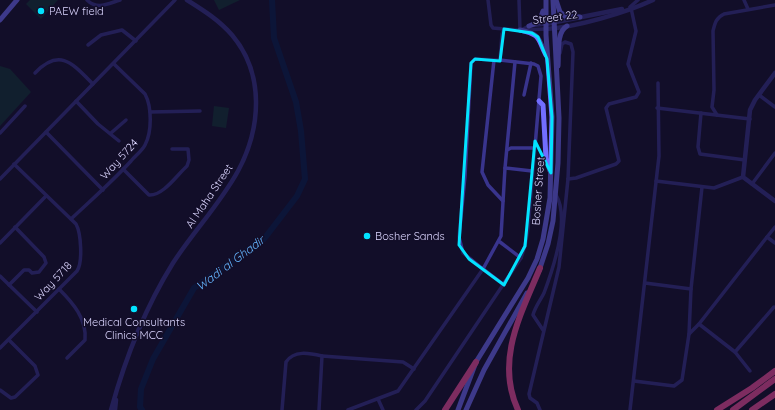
<svg xmlns="http://www.w3.org/2000/svg" width="775" height="410" font-family="Quicksand,sans-serif">
<style>
.green{fill:#103433}
.lines{fill:none;stroke-linecap:round;stroke-linejoin:round}
.river{stroke:#051e4b;stroke-width:6}
.minor{stroke:#39348d;stroke-width:3.5}
.tertiary{stroke:#39348d;stroke-width:4.5}
.secondary{stroke:#726dff;stroke-width:5}
.motorway{stroke:#ff51a2;stroke-width:6}
.marked{fill:none;stroke:#02e3ff;stroke-width:3;stroke-linejoin:round}
.poi-dot{fill:#02e3ff;stroke:#130e29;stroke-width:1.5}
.labels{text-anchor:middle;dominant-baseline:central;stroke-width:3;stroke-linejoin:round;paint-order:stroke}
.poi-label{font-size:11px;fill:#dbd6ff;stroke:#130e29;text-anchor:start}
.street-label{font-size:11px;fill:#dbd6ff;stroke:#130e29}
.water-label{font-size:12px;font-style:italic;fill:#64b5ff;stroke:#130e29}
</style>
<rect width="100%" height="100%" fill="#130e29"/>
<!-- green -->
<g class="green">
<path d="M30,0H58L41,19L26,4Z"/>
<path d="M214,0H240L219,10Z"/>
<path d="M0,66L10,69L31,92L0,126Z"/>
<path d="M214,106L229,108L226,128L212,126Z"/>
</g>
<g class="lines">
<!-- river -->
<path class="river" d="M142,410L140,407L141,389L153,359L194,288L264,239L297,196L305,179L301,131L296,102L274,38L272,0"/>
<!-- minor -->
<g class="minor">
<path d="M87,0C97,10 107,4 120,0"/>
<path d="M488,0L491,25L493,28L504,29"/>
<path d="M519,0L520,30"/>
<path d="M744,0L748,9"/>
<path d="M630,7L638,0"/>
<path d="M521,30L529,26L546,24"/>
<path d="M88,45L101,35L122,30L136,41"/>
<path d="M494,60L482,172L488,185L503,201"/>
<path d="M500,60L475,59L471,63L465,176L459,237L463,253L483,269L501,236L505,168L515,62"/>
<path d="M35,73C60,47 73,64 93,84"/>
<path d="M524,95L531,63"/>
<path d="M759,95L775,107"/>
<path d="M76,101L98,124L119,141"/>
<path d="M657,108L750,119"/>
<path d="M150,112L200,111"/>
<path d="M701,113L698,147L700,154L745,160"/>
<path d="M717,115L712,107L714,90L713,31C715,23 716,18 724,14L775,5"/>
<path d="M46,132L103,190"/>
<path d="M0,133L25,106"/>
<path d="M111,133L126,120"/>
<path d="M507,150L511,148H534"/>
<path d="M505,168L532,171"/>
<path d="M123,169L149,195C163,196 177,175 187,166L189,160L188,149H172"/>
<path d="M0,179L175,0"/>
<path d="M568,179L576,178L616,164L619,161L606,108L609,104L636,97L639,92L628,64L636,31L631,8"/>
<path d="M656,181L714,188L743,177"/>
<path d="M752,184L775,153"/>
<path d="M71,219C91,200 112,182 131,161C135,156 142,151 145,145C152,132 152,107 145,94L114,64"/>
<path d="M775,227L767,237L775,243"/>
<path d="M500,242L521,258"/>
<path d="M0,243L46,196"/>
<path d="M0,276L37,312"/>
<path d="M645,283L691,289L702,187"/>
<path d="M9,285L24,270H29L32,273L39,272L46,263L44,257L15,227"/>
<path d="M59,289C73,303 87,319 85,340L67,358"/>
<path d="M699,324L767,237"/>
<path d="M543,330L533,315C535,307 540,301 544,293C553,269 570,218 556,195"/>
<path d="M689,334L699,324L735,352L750,371"/>
<path d="M0,348L77,271C83,262 81,233 76,224L14,164"/>
<path d="M735,352L774,307"/>
<path d="M322,356L403,362L414,369"/>
<path d="M634,381L674,386L682,380L689,334L691,289"/>
<path d="M0,390L11,398L15,397L38,375L35,366L9,340"/>
<path d="M378,399L383,410"/>
<path d="M282,410L286,362C294,350 309,353 322,356L319,410"/>
<path d="M348,410L398,391L483,269L504,285"/>
<path d="M416,410L425,401L521,258L525,246L528,229L541,76L538,66L534,64L500,60L502,34L504,29L520,30L546,29"/>
<path d="M540,410L537,403L530,398L529,394L559,267L568,179L573,52L571,44L565,42L562,44L560,53"/>
<path d="M630,410L659,156L658,83"/>
</g>
<!-- tertiary -->
<g class="tertiary">
<path d="M546,24L622,9"/>
<path d="M546,29C577,27 625,13 653,0"/>
<path d="M775,73L755,100L750,110L743,177L775,201"/>
<path d="M111,410C125,359 145,308 173,263C193,232 220,204 238,171C261,128 265,74 232,35C219,20 203,10 187,0"/>
<path d="M115,410L116,400"/>
</g>
<!-- secondary -->
<g class="secondary">
<path d="M556,0L560,12L565,16L580,17"/>
<path d="M0,20L17,0"/>
<path d="M529,26L539,22L543,11"/>
<path d="M520,30C542,35 537,38 546,55"/>
<path d="M558,66C559,54 556,32 567,26"/>
<path d="M539,101L543,105L546,158L550,171"/>
<path d="M539,271L548,244L553,221L558,163L559,118L553,0"/>
<path d="M458,410L476,362L528,278L537,259L543,239L550,198L552,117L546,35V0"/>
<path d="M466,410L484,370L527,293"/>
</g>
<!-- motorway -->
<g class="motorway">
<path d="M445,410L476,362"/>
<path d="M518,410C495,360 521,314 540,268"/>
<path d="M717,410L752,388L775,371"/>
<path d="M733,410L775,379"/>
<path d="M752,410L775,394"/>
</g>
</g>
<!-- marked area -->
<path d="M0 0H775V410H0ZM504,29L532,33L538,37L547,59L552,117L551,173L535,141L525,246L504,285L469,259L459,245L471,63L475,59L500,61Z" fill="#130e29" fill-opacity=".55" fill-rule="evenodd"/>
<path class="marked" d="M504,29L532,33L538,37L547,59L552,117L551,173L535,141L525,246L504,285L469,259L459,245L471,63L475,59L500,61Z"/>
<!-- markers -->
<g class="poi-dot">
<circle cx="41" cy="11" r="4"/>
<circle cx="367" cy="236" r="4"/>
<circle cx="134" cy="309" r="4"/>
</g>
<g class="labels">
<!-- poi labels -->
<g class="poi-label">
<text x="49" y="11">PAEW field</text>
<text x="375" y="236">Bosher Sands</text>
<text x="134" y="322" text-anchor="middle">Medical Consultants<tspan x="134" dy="13">Clinics MCC</tspan></text>
</g>
<!-- street labels -->
<g class="street-label">
<text transform="translate(555 17) rotate(-8)">Street 22</text>
<text transform="translate(119 159) rotate(-48)">Way 5724</text>
<text transform="translate(538 191) rotate(-86)">Bosher Street</text>
<text transform="translate(209 196) rotate(-56)">Al Maha Street</text>
<text transform="translate(53 281) rotate(-47)">Way 5718</text>
</g>
<!-- water labels -->
<g class="water-label">
<text transform="translate(230 263) rotate(-37)">Wadi al Ghadir</text>
</g>
</g>
</svg>
